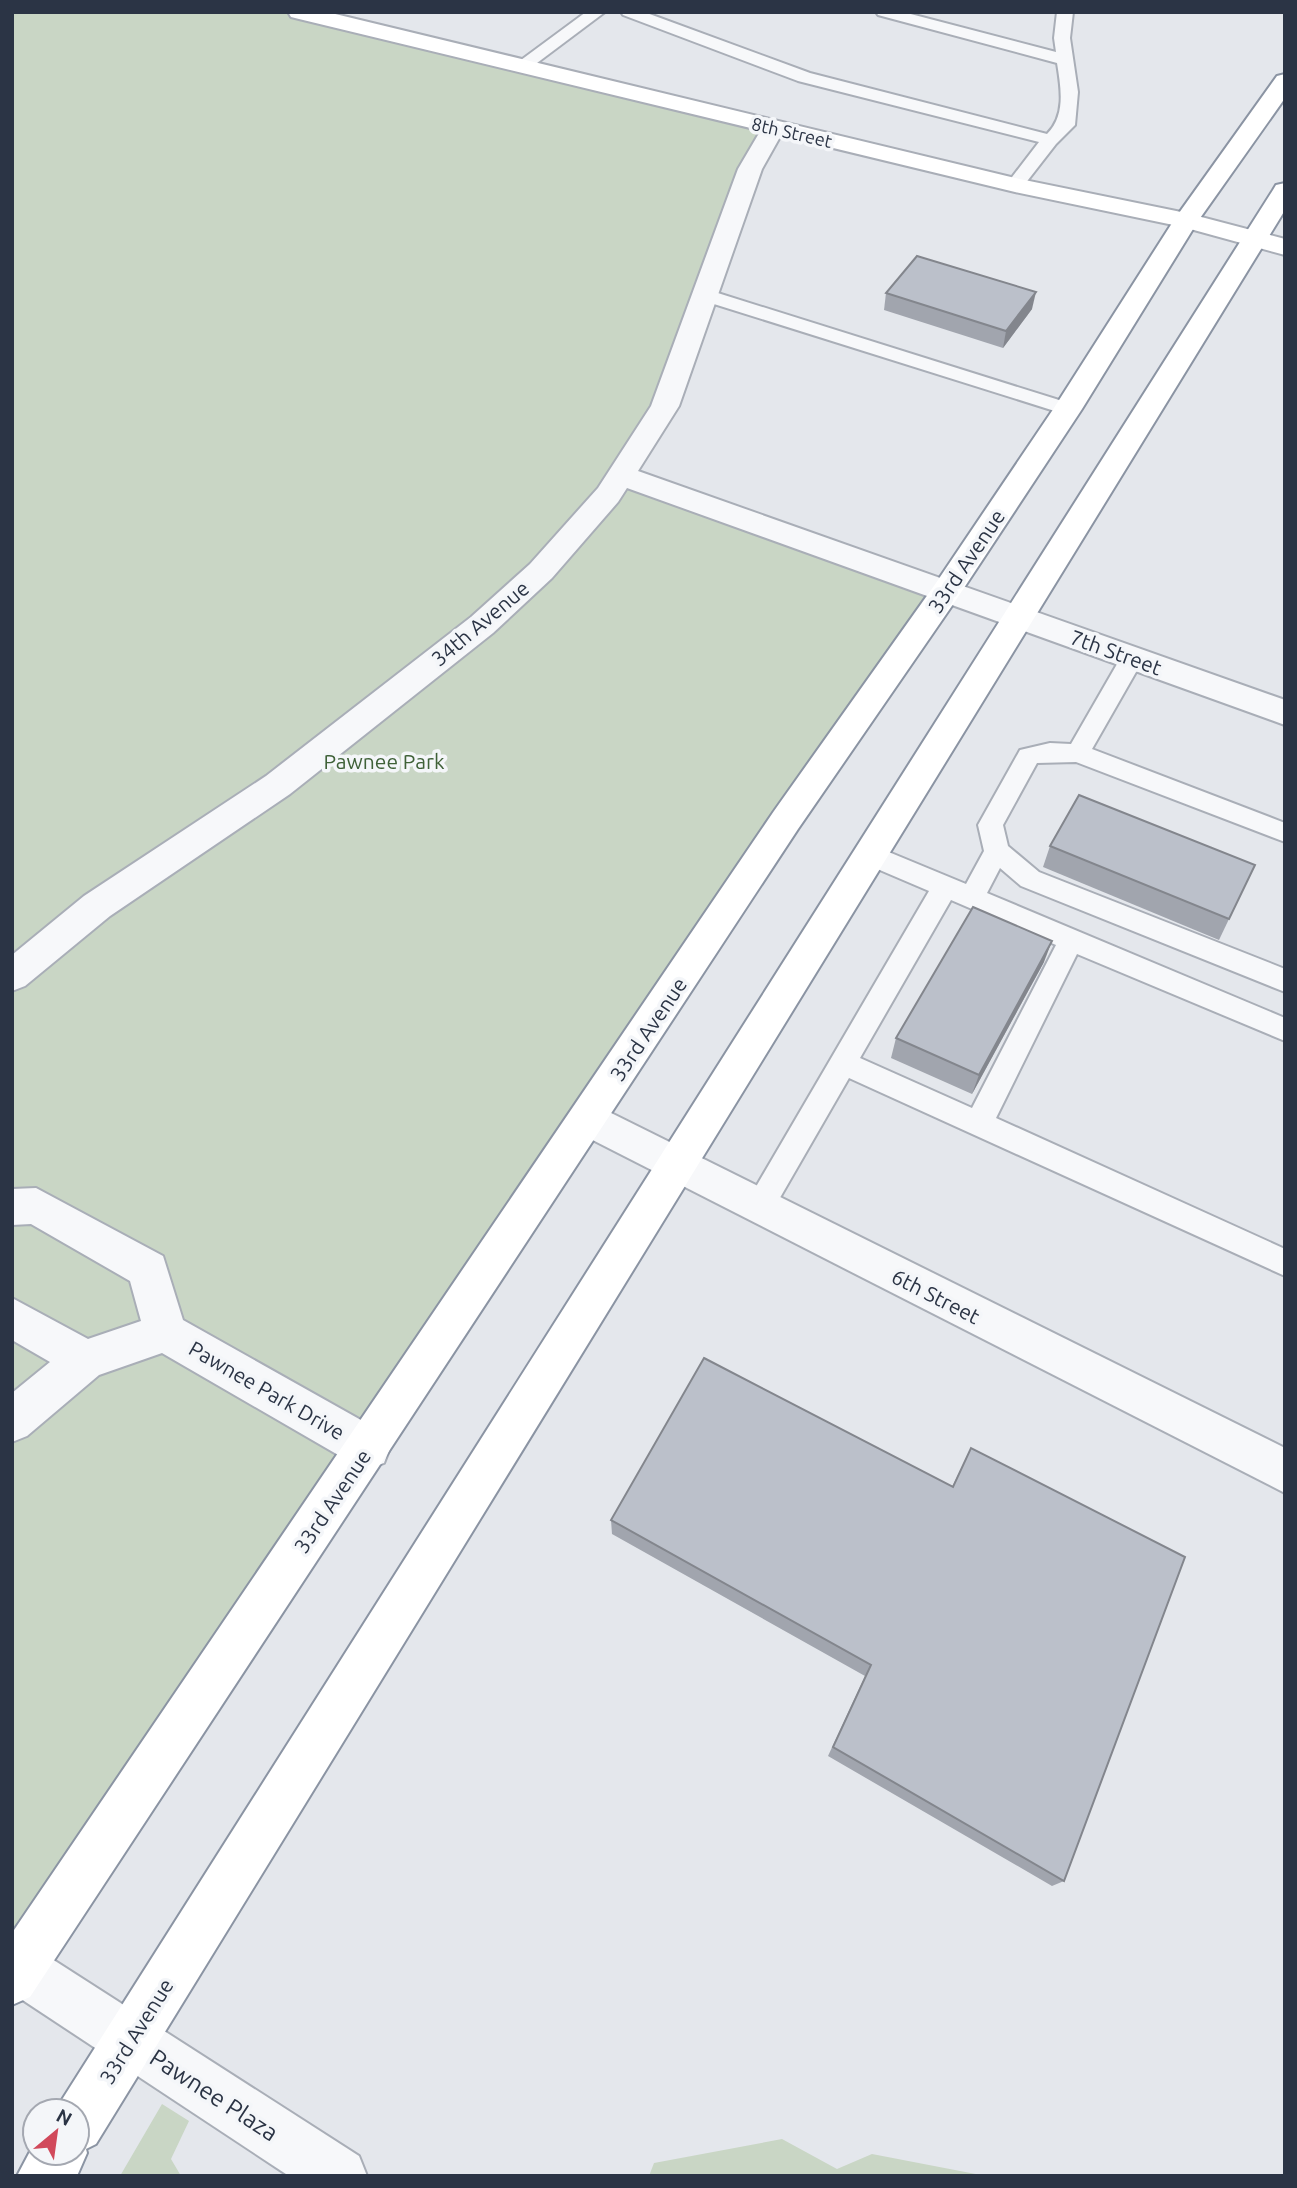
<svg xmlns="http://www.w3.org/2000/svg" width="1297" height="2188" font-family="Ubuntu,sans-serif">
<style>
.green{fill:#c9d6c5}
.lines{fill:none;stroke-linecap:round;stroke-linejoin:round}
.lane-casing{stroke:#a9aeb7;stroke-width:4}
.street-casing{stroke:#a9aeb7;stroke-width:4}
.secondary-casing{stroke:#a9aeb7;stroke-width:4}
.highway-casing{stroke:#8b94a3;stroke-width:4}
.lane{fill:#f7f8fa;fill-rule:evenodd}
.street{fill:#f7f8fa;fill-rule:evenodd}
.secondary{fill:#fff;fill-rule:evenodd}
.highway{fill:#fff;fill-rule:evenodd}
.wall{fill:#a1a5ae}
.shaded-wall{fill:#83868d}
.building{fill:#bbc0ca;stroke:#83868d;stroke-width:2}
.labels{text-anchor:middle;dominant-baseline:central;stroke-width:7;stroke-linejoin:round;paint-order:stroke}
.far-street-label{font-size:18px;fill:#2b3445;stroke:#f4f6f9}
.street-label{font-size:21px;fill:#2b3445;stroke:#f4f6f9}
.park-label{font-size:21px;fill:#3f6138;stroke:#f4f6f9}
.near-street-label{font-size:24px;fill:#2b3445;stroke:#f4f6f9}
</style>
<rect width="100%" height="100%" fill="#e4e7ec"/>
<!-- green -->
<g class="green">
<path d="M12,12H299L773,128L665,406L621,475L947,590L12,1979Z"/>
<path d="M162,2104L189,2121L171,2159L181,2176H120Z"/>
<path d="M782,2139L837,2169L872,2154L986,2176H649L654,2163Z"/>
</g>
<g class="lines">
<defs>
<g id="lane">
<path d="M586,12H605L529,69H517L515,66L517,63Z"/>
<path d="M621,12H644L810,73L1047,134C1066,115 1061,88 1057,63L878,15L876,12H903L1056,52L1054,38L1057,12H1073L1070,38L1078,92L1075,125L1056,144L1021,189H1009L1006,185L1039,142L798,81L623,15Z"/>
<path d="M705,289L1075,405L1078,409L1075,413H1061L698,299L695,295L698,291Z"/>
<path d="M1132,650L1140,652L1144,658L1092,749L1285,823V842L1076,762L1037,763L1003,825L1008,846L1039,872L1285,969V992L1021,886L1000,868L987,893L1285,1018V1041L1077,954L996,1118L1285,1249V1276L849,1078L770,1215L760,1219L750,1215L745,1206L750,1197L929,891L861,862L857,855L861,848L870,845L879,848L966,884L984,851L978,825L1020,750L1050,743L1071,744L1124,652ZM951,900L1056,945L972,1108L860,1058Z"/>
</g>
<g id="street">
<path d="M773,121L781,123L785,128L762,169L679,406L638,471L1285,700V725L627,488L618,502L552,578L493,633L290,794L110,916L25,986L12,991V955L84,896L266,776L471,617L530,564L598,488L651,406L738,169L765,123Z"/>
<path d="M589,1102L1285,1448V1493L575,1131L570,1119L575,1107Z"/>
<path d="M36,1188L163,1256L183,1320L384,1433L390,1448L384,1463L368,1469L352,1463L162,1353L99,1375L27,1436L12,1442V1393L50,1362L12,1340V1298L88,1339L141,1321L130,1281L31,1224L12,1225V1189Z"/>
<path d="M20,1942L38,1950L359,2156L367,2176H289L12,1993V1945Z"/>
</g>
<path id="secondary" d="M288,12H327L1015,178L1186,213L1285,239V255L1183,227L1015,192L299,19L291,17Z"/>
<g id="highway">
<path d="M1285,74V98L1198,221L1082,409L958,597L798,829L30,1997L12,2005V1933L774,811L936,583L1054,408L1174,220L1277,76Z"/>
<path d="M1285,183V210L96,2144L86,2149L87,2153L77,2176H17L35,2142V2153H77V2111H56L58,2106L1273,190L1276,185Z"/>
</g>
</defs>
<!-- lane casing -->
<use href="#lane" class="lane-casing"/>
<!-- street casing -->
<use href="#street" class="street-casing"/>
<!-- secondary casing -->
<use href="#secondary" class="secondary-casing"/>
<!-- highway casing -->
<use href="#highway" class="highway-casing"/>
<!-- lane -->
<use href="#lane" class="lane"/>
<!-- street -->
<use href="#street" class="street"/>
<!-- secondary -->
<use href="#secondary" class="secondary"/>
<!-- highway -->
<use href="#highway" class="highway"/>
</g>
<!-- wall -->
<g class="wall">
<path d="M886,293L1032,309L1003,348L884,310Z"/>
<path d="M1050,846L1229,919L1219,940L1043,867Z"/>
<path d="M1044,962L972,1094L891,1058L896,1038Z"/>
<path d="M971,1448L1064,1881L1052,1886L828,1756L865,1676L612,1534L611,1520L952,1487Z"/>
</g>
<!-- shaded-wall -->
<g class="shaded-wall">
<path d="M1036,292L1032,309L1003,348L1006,331Z"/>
<path d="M1052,941L1044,962L972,1094L979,1075Z"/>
</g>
<!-- building -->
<g class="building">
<path d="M917,256L1036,292L1006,331L886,293Z"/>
<path d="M1079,795L1255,865L1229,919L1050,846Z"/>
<path d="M973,907L1052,941L979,1075L896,1038Z"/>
<path d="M704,1358L953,1487L971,1448L1185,1557L1064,1881L833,1747L871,1665L611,1520Z"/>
</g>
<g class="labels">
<!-- far-street labels -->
<g class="far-street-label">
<text transform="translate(792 132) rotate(13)">8th Street</text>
</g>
<!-- street labels -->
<g class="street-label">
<text transform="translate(966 561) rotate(-56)">33rd Avenue</text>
<text transform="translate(480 623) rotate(-40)">34th Avenue</text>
<text transform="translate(1116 652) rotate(20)">7th Street</text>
<text transform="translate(648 1029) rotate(-56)">33rd Avenue</text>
<text transform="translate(936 1296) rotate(27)">6th Street</text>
<text transform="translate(267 1390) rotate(30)">Pawnee Park Drive</text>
<text transform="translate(332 1501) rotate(-56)">33rd Avenue</text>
<text transform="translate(136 2031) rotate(-58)">33rd Avenue</text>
</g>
<!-- park labels -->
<g class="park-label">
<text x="384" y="761">Pawnee Park</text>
</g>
<!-- near-street labels -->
<g class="near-street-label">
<text transform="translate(214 2095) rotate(33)">Pawnee Plaza</text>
</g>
</g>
<!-- border -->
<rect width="1297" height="2188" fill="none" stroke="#2b3445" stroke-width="28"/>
<!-- north arrow -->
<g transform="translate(56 2132) rotate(29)"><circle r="33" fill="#f4f6f9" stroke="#a4a8b1" stroke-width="2"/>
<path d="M0-5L12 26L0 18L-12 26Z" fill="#d1495b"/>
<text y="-10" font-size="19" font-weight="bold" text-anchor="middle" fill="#2b3445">N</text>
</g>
</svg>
